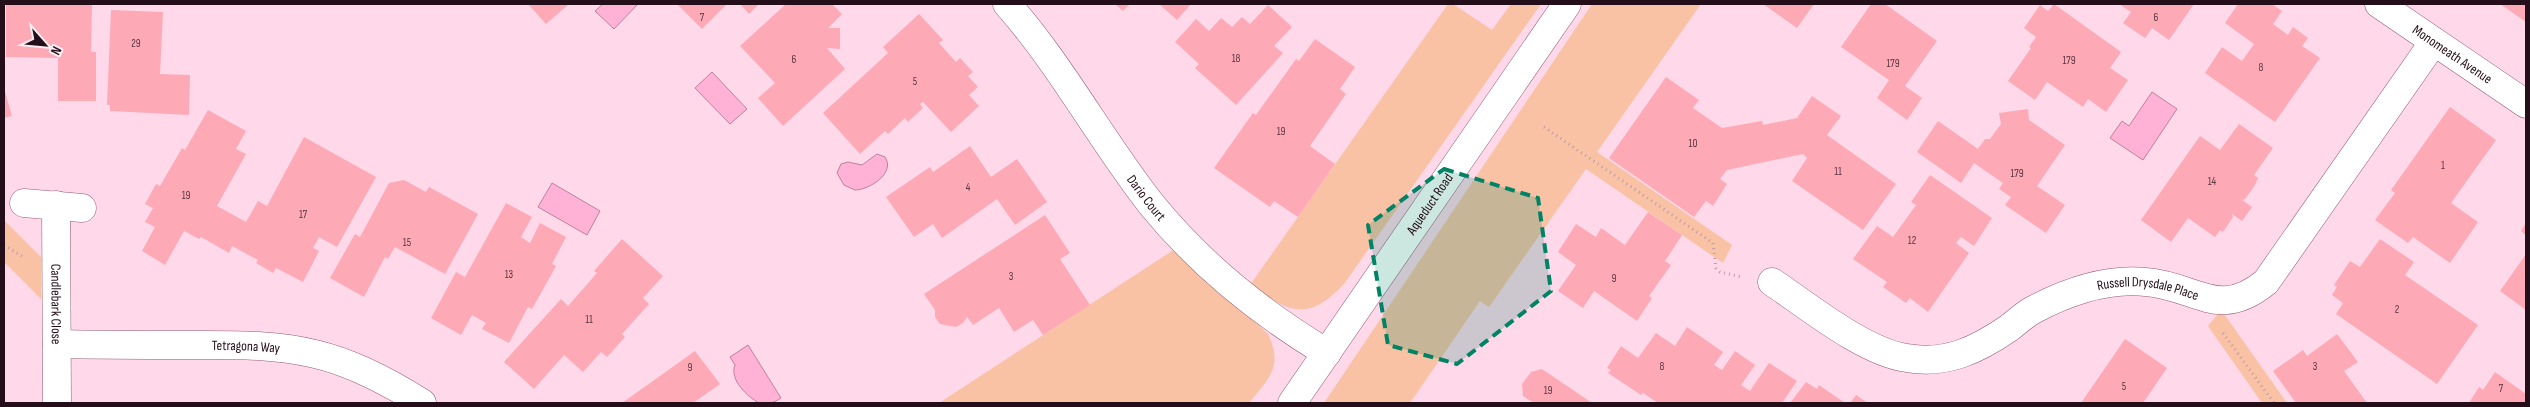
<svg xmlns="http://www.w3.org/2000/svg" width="2530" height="407" font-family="'Sofia Sans Condensed',sans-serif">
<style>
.green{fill:#f9c2a5}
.water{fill:#ffb2d6;stroke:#bd819d}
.building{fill:#fdaab6}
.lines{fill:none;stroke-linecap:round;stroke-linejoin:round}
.minor-casing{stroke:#915a75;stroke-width:29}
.secondary-casing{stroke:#915a75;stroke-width:29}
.path{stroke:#bc9aa9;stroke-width:3;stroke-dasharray:1 4;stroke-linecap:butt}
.minor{stroke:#fff;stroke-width:28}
.secondary{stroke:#fff;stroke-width:28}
.marked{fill:#008365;fill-opacity:0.2;stroke:#008365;stroke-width:4;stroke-dasharray:10 6;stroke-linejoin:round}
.labels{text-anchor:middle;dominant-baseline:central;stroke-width:4;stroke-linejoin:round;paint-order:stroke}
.number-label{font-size:11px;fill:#5a3540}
.street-label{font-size:14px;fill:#240e19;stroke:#fbeef3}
</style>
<rect width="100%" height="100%" fill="#ffd8e9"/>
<!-- green -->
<g class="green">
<path d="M1448,4H1453L1492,30L1511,4H1541L1344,284C1307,323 1289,312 1250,285Z"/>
<path d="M1592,4H1701L1597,152L1732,245L1723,263L1586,169L1489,307L1480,301L1410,403H1324Z"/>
<path d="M4,220L41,257V299L4,262Z"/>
<path d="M1175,249L1268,334C1284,367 1268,379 1249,403H939Z"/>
<path d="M2218,314H2224L2287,403H2262L2208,326Z"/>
</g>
<!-- water -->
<g class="water">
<path d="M603,4H638L614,29L595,11Z"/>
<path d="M712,72L747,109L730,124L695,88Z"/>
<path d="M2152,92L2177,109L2143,160L2110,138L2122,121L2129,126Z"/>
<path d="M877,154L885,157C896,173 869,190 855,190L844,185L837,173L841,164L848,162L862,165Z"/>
<path d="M552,183L600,211L587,235L538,207Z"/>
<path d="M748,345L781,398C775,402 766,406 759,403C748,397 729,380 735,365L730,357Z"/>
</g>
<!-- building -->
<g class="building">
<path d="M6,4H92L91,52H96V101H58V58L6,57Z"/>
<path d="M528,4H569L546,24Z"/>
<path d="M677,4H727L702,29Z"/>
<path d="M740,4H759L749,14Z"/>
<path d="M786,4H832L842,14L828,28H840V49L827,48L845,69L783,126L758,98L775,83L740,46Z"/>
<path d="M1115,4H1130L1123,11Z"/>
<path d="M1159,4H1191L1177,20Z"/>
<path d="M1763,4H1814L1797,28Z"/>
<path d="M1871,4H1885L1937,41L1905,86L1922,98L1907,120L1877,98L1889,80L1841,47Z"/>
<path d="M2054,4L2121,52L2110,68L2128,80L2106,112L2088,99L2083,107L2047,82L2035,100L2008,81L2031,48L2029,47L2036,37L2024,28L2040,5L2048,11Z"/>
<path d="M2119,4H2194L2169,40L2152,28L2145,38L2123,23L2131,12Z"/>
<path d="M2238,4H2272L2282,11L2273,24L2288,35L2293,27L2308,38L2302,46L2320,58L2275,122L2205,73L2222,47L2242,61L2254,44L2225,23Z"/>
<path d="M2500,4H2526V22Z"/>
<path d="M1268,5L1292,27L1274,46L1283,53L1236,105L1195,68L1199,64L1175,42L1196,19L1209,31L1221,18L1232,27L1242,17L1250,24Z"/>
<path d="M111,10L163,12L160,74L190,75L189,115L110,111V105H107Z"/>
<path d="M919,14L943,40L939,43L956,62L960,58L973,72L968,76L978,87L969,95L979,106L951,132L923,102L920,104L923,108L908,122L905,118L888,134L885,131L860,154L823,113L888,53L883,47Z"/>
<path d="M1315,39L1355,67L1340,89L1346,94L1310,146L1335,164L1298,217L1274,201L1270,207L1214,168L1253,113L1256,115L1296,59L1299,61Z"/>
<path d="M1666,77L1699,100L1693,108L1722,128L1762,121L1763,125L1797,118L1812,96L1841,116L1827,135L1896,184L1863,230L1792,181L1807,158L1803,154L1727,170L1720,179L1727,184L1713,206L1706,201L1694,217L1609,158Z"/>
<path d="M4,88L12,116L4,118Z"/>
<path d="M2450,107L2496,140L2451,203L2478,222L2450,263L2413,237L2408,243L2375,220L2395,193L2391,190Z"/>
<path d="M2028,109L2029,120L2065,145L2037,186L2065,205L2046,233L2005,205L2011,197L1999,189L2003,183L1974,163L1961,183L1917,152L1938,121L1978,149L1985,139H1990L2001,124L1999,113Z"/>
<path d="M208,110L246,131L236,149L246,154L217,206L246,222L258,201L267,206L304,137L376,177L337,247L319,237L313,248L319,251L303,282L276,268L273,273L256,263L258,260L232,246L229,253L201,237L199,239L184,231L165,265L142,251L155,227L145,222L153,208L145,204L156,184L160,186L182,148L185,150Z"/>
<path d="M2239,124L2273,148L2254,175L2258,178L2255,185L2245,199L2242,200L2252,207L2242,221L2232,214L2233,217L2223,232L2220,230L2215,237L2188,218L2171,242L2141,220L2200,136L2220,150Z"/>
<path d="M970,146L991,177L1017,159L1047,202L1015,225L997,199L942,238L933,224L914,237L886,197L930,167L933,172Z"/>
<path d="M1930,175L1992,218L1974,246L1961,237L1956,243L1969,253L1928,312L1910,298L1906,303L1883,287L1887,282L1853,259L1877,226L1893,237L1916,205L1911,202Z"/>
<path d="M404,180L426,192L429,187L478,214L445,274L395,247L388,259L385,257L364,297L330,278L355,234L360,237L389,183Z"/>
<path d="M506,203L532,217L521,237L530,243L540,223L566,237L552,264L556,266L532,309L528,307L509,343L482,329L486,323L472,315L461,335L431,318L456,272L465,277Z"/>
<path d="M1648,212L1682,235L1665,261L1671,265L1649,296L1652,298L1637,321L1594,291L1583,308L1558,291L1576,265L1558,252L1576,224L1596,237L1601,228L1625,245Z"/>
<path d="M1045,215L1070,253L1060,259L1090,305L1043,335L1033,320L1014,332L999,308L973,325L967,317L963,323L956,327L940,324L935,317V310L924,294Z"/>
<path d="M2526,223V235L2521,231Z"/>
<path d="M622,239L663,276L643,298L649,304L622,334L625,337L607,357L601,352L583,372L564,355L534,389L504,362L561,299L568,306L597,273L594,271Z"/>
<path d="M2380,239L2414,262L2405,275L2478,325L2437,384L2336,314L2343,303L2332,295L2337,287L2334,285L2350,261L2360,267Z"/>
<path d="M2526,254V310L2500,291Z"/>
<path d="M1687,327L1723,352L1714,365L1722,370L1735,351L1755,365L1741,385L1750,391L1769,363L1797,381L1782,403H1658L1643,393L1641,395L1608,373L1611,370L1607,368L1621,346L1638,358L1656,333L1675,346Z"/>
<path d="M2337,334L2358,362L2344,371L2367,403H2296L2273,371L2303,350L2307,356Z"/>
<path d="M2125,339L2167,368L2143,403H2081Z"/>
<path d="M695,351L720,384L693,403H622Z"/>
<path d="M1542,369L1592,403H1534L1523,396L1522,384L1531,372Z"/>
<path d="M2495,372L2526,394V403H2469L2479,387L2483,390Z"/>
<path d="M1806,382L1817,389L1819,385L1845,403H1790Z"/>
<path d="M1856,395L1868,403H1850Z"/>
</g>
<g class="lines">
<defs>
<g id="minor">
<path id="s1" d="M1007,4C1062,66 1100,139 1151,204C1199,263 1262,314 1327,353"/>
<path id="s2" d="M2379,4L2526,104"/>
<path d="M24,203L82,208"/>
<path id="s3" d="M56,205L57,403"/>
<path id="s4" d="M1772,282C1808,306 1864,352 1907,358C1946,365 1977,350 2009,328C2017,322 2024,315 2033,310C2067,292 2107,278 2146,282C2197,286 2218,321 2266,282L2433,43"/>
<path id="s5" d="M57,344C102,345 146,345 190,345C232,345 274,344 315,354C354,363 389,382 422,403"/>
</g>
<g id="secondary">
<path id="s6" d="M1292,403L1567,4"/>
</g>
</defs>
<!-- minor casing -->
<use href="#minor" class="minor-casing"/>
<!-- secondary casing -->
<use href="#secondary" class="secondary-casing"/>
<!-- path -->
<g class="path">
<path d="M1544,127L1713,243L1716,268L1720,272L1742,277"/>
<path d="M4,245L25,258"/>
<path d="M2223,333L2274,403"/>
</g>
<!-- minor -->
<use href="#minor" class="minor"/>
<!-- secondary -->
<use href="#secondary" class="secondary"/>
</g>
<!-- marked area -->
<path class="marked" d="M1444,169L1538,198L1551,291L1457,364L1388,345L1368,225Z"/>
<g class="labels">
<!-- number labels -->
<g class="number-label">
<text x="702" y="17">7</text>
<text x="2156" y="17">6</text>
<text x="136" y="43">29</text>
<text x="1236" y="58">18</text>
<text x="794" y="59">6</text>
<text x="2069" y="60">179</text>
<text x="1893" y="63">179</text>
<text x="2261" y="67">8</text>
<text x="915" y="81">5</text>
<text x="1281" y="131">19</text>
<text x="1693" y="143">10</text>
<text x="2443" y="165">1</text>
<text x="1838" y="171">11</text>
<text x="2017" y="173">179</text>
<text x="2212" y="181">14</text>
<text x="968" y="187">4</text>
<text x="186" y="195">19</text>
<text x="303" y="214">17</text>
<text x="1912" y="240">12</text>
<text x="407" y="242">15</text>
<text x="509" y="274">13</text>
<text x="1011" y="276">3</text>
<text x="1614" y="278">9</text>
<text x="2397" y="309">2</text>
<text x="589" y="319">11</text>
<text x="1662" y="366">8</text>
<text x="2315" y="366">3</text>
<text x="690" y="367">9</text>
<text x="2124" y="386">5</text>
<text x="2501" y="388">7</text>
<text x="1548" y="390">19</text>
</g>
<!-- street labels -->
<g class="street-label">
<text stroke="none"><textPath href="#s2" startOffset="89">Monomeath Avenue</textPath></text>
<text stroke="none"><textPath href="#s1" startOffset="239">Dario Court</textPath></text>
<text stroke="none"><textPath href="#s6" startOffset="242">Aqueduct Road</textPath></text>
<text stroke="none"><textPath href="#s4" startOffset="416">Russell Drysdale Place</textPath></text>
<text stroke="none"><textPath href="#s3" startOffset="99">Candlebark Close</textPath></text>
<text stroke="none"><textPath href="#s5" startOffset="189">Tetragona Way</textPath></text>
</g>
</g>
<!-- border -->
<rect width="2530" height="407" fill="none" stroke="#240e19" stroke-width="10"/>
<!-- north arrow -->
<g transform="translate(45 45) rotate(117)" stroke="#fbeef3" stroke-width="4" paint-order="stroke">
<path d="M0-4L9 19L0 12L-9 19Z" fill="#240e19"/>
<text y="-8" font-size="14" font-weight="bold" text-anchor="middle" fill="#240e19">N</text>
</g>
</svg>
